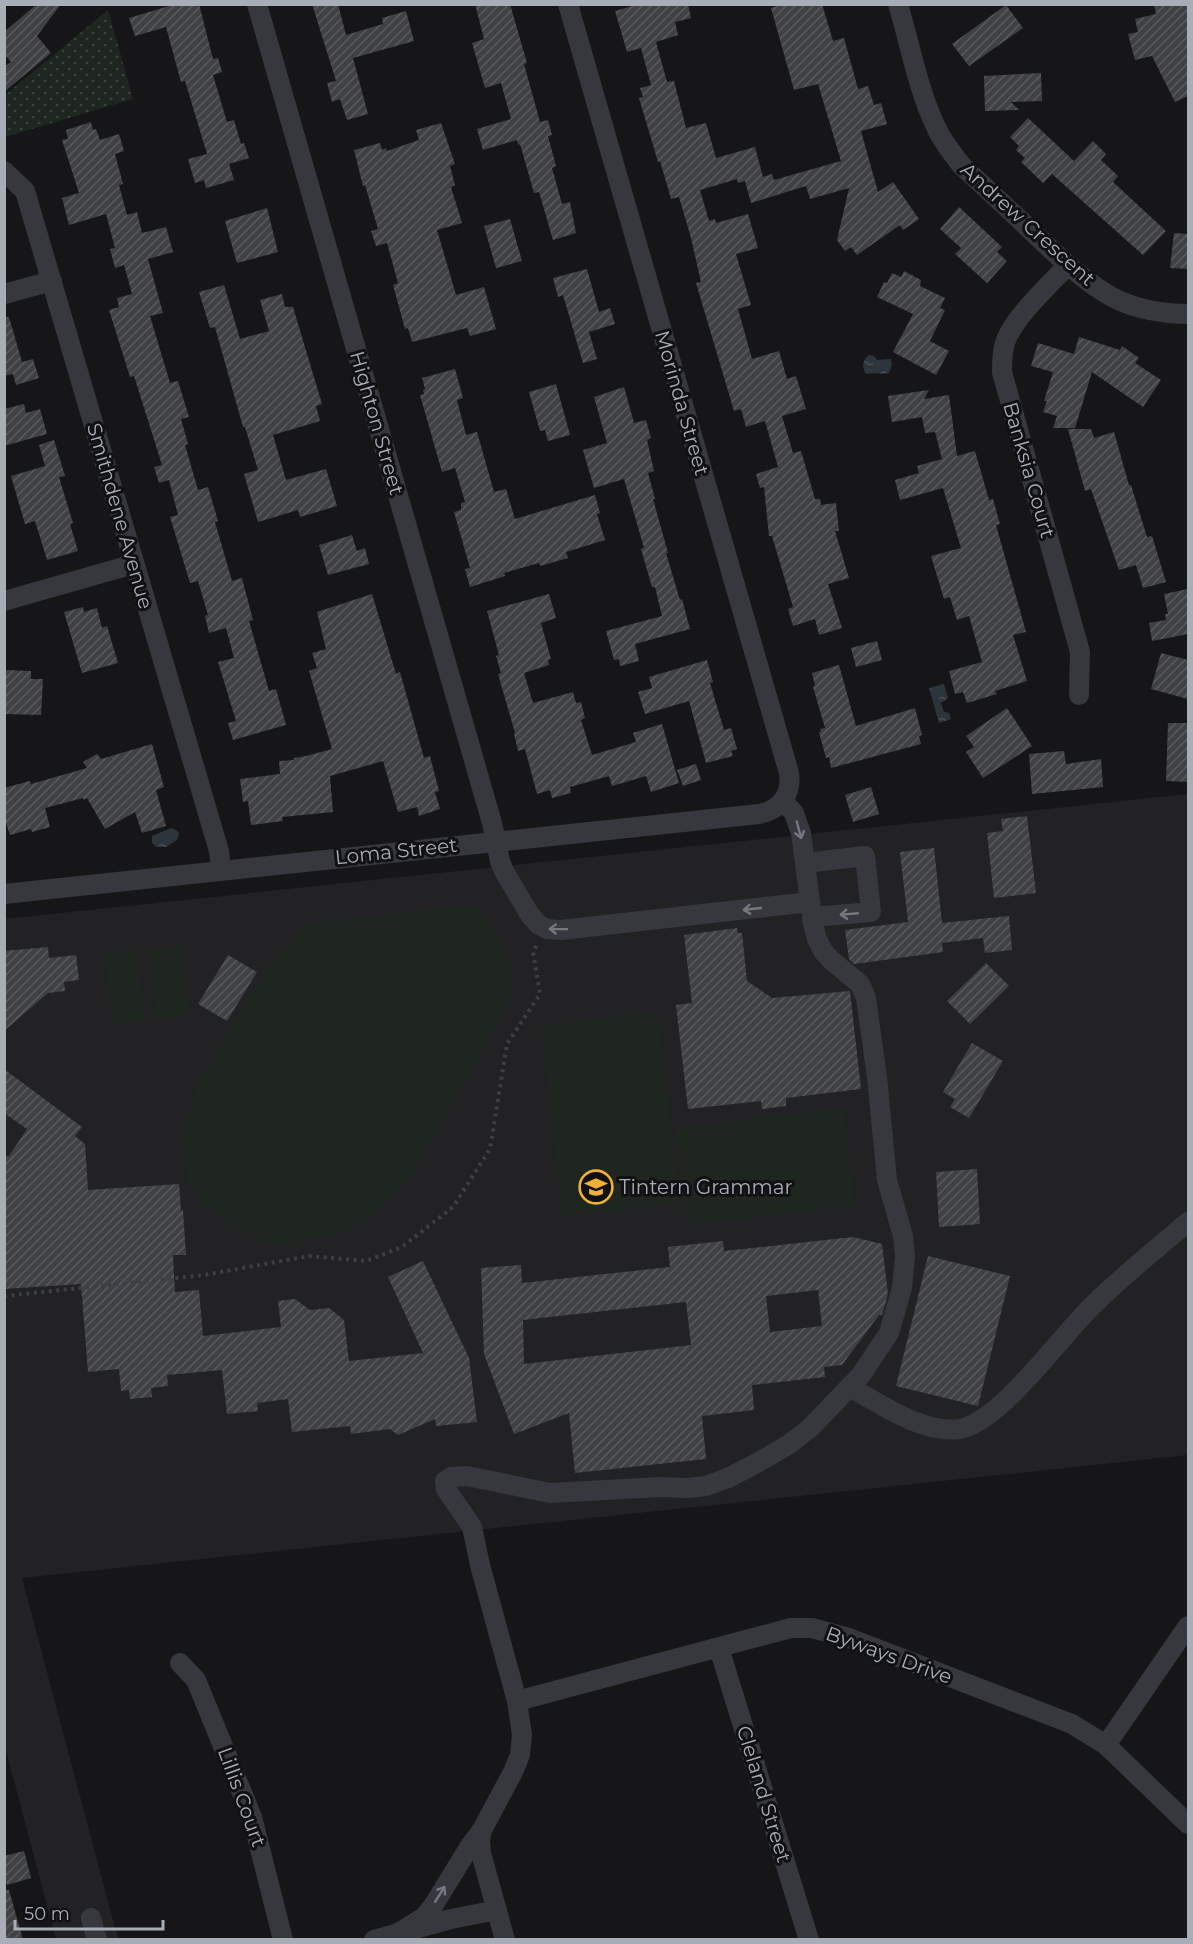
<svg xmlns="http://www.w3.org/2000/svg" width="1193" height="1944" font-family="Montserrat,sans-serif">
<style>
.built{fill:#222225}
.green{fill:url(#green-dots)}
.pitch{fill:#1e261f}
.water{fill:url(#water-ripples)}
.building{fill:url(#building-hatch);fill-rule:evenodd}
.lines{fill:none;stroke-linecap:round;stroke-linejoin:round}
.path{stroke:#3d3f44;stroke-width:4;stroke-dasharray:3 4.5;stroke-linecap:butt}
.minor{stroke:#37383d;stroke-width:20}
.oneway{stroke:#757881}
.labels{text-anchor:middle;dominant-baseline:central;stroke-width:6;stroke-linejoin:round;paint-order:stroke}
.street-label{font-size:20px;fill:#a8adb8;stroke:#111113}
.poi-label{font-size:20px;fill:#a8adb8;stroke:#111113;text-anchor:start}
</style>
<defs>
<pattern id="green-dots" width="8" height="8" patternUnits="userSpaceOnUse" patternTransform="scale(1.5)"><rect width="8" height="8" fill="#1e261f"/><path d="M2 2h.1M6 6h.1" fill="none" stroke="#3c433d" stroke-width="1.8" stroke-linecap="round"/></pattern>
<pattern id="water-ripples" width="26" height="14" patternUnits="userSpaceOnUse" patternTransform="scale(1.5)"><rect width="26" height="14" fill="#2c353c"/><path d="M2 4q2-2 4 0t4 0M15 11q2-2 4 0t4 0" fill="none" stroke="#485056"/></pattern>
<pattern id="building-hatch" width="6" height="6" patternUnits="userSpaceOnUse" patternTransform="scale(1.5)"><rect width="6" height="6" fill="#404145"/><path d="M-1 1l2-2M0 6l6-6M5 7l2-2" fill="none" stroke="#595a5e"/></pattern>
</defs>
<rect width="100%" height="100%" fill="#161618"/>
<!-- built -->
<path class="built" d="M1188,794V1455L22,1578L118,1939H56L5,1747L4,919Z"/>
<!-- green -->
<path class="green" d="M108,10L133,99L5,137V95Z"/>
<!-- pitch -->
<g class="pitch">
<path d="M474,905L496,931L511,966V1000L412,1176L372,1217L340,1233L297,1241L266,1243L227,1222L199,1201L188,1183L182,1141L196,1087L270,965L302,930L321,922Z"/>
<path d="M182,945L189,1015L157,1019L149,948Z"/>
<path d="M137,950L145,1020L112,1024L105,953Z"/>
<path d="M658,1012L680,1203L562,1216L541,1026Z"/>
<path d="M844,1108L855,1205L688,1225L676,1128Z"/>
</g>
<!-- water -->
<g class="water">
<path d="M869,355L874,356L877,360L891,359L892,365L889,373C881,375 874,372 866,374C861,366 863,360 869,355Z"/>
<path d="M944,684L948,698L941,703L944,712L949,713L951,719L939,723L929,688Z"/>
<path d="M171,828L176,830L179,833L177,840L166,847H157L152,843V836Z"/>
</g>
<!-- building -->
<g class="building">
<path d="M37,4H61L37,36L51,53L4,92V67L11,62L4,54V32Z"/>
<path d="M176,4H199L213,59L218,58L222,72L213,75L227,122L234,120L241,144L244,143L249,158L229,164L234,180L206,188L204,180L195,183L188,159L207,154L185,81L181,82L166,27L135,36L129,18Z"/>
<path d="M312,4H338L346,35L383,24L382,18L406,11L414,41L353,58L368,114L347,120L340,99L332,102L327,83L336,81Z"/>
<path d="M475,4H510L527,63L524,64L540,122L548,120L552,135L548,136L556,166L552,168L562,204L570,202L576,233L553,240L539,192L534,193L520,144L518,145L517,140L483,150L477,129L511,119L501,83L485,88L472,43L484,39Z"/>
<path d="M639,4H688L691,18L675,22L678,35L656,42L667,82L674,81L686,128L706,123L716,158L755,147L763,177L772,174L774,180L841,161L818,84L794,90L771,8L784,4H822L833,41L844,38L858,89L868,86L874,105L881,103L887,124L861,131L878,192L893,182L919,219L903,230L900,225L857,255L851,247L845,251L837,240L849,188L810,199L806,186L751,203L745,181L738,183L737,179L700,190L709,221L715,219L716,223L748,214L758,248L736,254L751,305L738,309L752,359L779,351L787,379L796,376L806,409L782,416L793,453L801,451L815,499H820L821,505L836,503L839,531H835L849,578L828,584L842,628L819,635L815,619L793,626L788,609L793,607L772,536H769L764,487L760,488L756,474L778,467L765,421L746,427L741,409L734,411L696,283L701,282L691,238L679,197L671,199L660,161L658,162L639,98L643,97L640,88L651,85L641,48L627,52L615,11Z"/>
<path d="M1154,4H1188V96L1175,102L1152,56L1135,60L1128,34L1138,32L1135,19L1156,14Z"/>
<path d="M1006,5L1023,28L969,66L952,44Z"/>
<path d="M1041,73L1042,101L1011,102L1019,110L985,111L984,76Z"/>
<path d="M1028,118L1074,161L1093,141L1106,154L1101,160L1118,176L1113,182L1166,231L1143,255L1052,174L1043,183L1021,162L1025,158L1016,150L1019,146L1010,137Z"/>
<path d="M91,122L93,130L96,129L100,140L119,134L124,151L115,154L123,184L119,185L127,215L137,212L142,233L166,227L173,252L148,259L163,313L150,316L170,383L178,381L189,417L181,419L188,444L185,445L198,490L208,487L218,521L215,522L232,581L242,578L253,620L249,621L269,691L276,689L286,725L233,740L228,723L236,721L218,662L234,658L226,628L209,633L205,616L208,615L198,581L190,583L170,517L178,515L169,480L159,483L154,467L162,465L134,376L130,377L109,310L119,307L117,298L132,294L124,265L115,268L110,249L115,248L106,214L69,225L62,198L79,193L62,140L68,139L66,130Z"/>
<path d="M441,123L455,164L450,166L455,185L451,187L462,223L437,230L456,295L484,287L496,329L470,336L467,328L412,342L408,328L405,329L393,285L398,283L387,243L376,246L371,231L378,229L365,185L363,186L354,150L380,143L382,150L386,148L387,151L419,140L416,130Z"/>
<path d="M959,207L1002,247L997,252L1007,261L987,283L955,254L961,248L940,229Z"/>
<path d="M267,208L278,252L237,263L225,221Z"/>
<path d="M510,219L522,261L496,268L484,226Z"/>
<path d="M1174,233L1188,234L1187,269L1170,268Z"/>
<path d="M587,269L599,312L610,308L615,324L589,332L597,359L583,363L563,295L558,297L553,278Z"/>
<path d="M904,271L921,280L920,286L945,298L940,308L945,310L930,341L949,351L936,375L893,352L913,314L877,297L884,282L887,283L892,273L901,277Z"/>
<path d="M224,285L240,339L269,331L260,300L282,294L285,307H293L322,404L316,406L320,421L273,435L286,480L326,469L337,506L300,517L298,510L258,522L244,474L258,470L245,427H243L215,327L210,328L199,292Z"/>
<path d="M4,317H9L22,362L33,359L39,378L16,385L13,374L4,376Z"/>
<path d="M1079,337L1120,350L1122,346L1139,358L1135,363L1161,380L1143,407L1092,372L1075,428H1053L1057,416L1043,412L1047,401H1044L1053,372L1031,366L1038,343L1074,354Z"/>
<path d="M455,369L463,398L457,400L466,435L477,432L494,492L506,489L515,519L595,495L600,513L597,514L605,540L566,552L568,558L540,566L539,563L504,573L505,576L470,587L465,569L470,568L454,512L461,510V503L465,502L455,468L442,472L420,395L424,394L423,390L425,389L422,378Z"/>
<path d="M556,384L570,435L548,441L545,430L540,431L529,392Z"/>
<path d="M624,387L634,423L646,420L651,438L647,440L654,471L648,473L655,499H653L668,553H666L680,600L682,599L690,629L635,644L639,661L620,666L619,659L614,660L606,631L662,616L655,587H652L641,549L644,548L624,479L594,488L583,450L607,443L594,397Z"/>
<path d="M929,390L924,399L949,395L957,456L975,451L989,500L993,499L1000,524L996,525L1026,632L1013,635L1027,681L995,691L997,694L967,703L963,692L955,694L949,671L982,662L969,616L957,620L950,597L944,599L931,556L961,548L943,488L900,500L895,480L919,473L917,466L942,459L935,432L925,433L922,417L892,422L888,396Z"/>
<path d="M24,404L26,413L40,409L47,434L4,446V409Z"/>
<path d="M1068,429H1091L1094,438L1114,432L1129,485H1131L1147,537L1152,536L1166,582L1143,588L1136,565L1119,570L1091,489L1085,491Z"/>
<path d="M54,440L65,476L59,477L73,523L70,524L78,551L47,560L35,521L25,524L11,476L45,466L39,445Z"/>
<path d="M352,535L357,551L365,548L369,564L328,575L319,545Z"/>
<path d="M1188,589V634L1152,641L1149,623L1166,620L1165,614H1168L1164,594Z"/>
<path d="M372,594L396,674L400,672L424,758L430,756L439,791L435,792L440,809L419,816L417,807L398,812L383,761L330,776L333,812L282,817L283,821L251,825L248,801L243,802L240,779L280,774L279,761L294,760V758L306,756L332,749L309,671L317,668L312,653L326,649L317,612Z"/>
<path d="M549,594L556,618L541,623L551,659L548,660L549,665L524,673L533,703L573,692L576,703L581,702L585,718L581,720L592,755L636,742L633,733L662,724L679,783L651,792L646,776L612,786L609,776L570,787L571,793L552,798L550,790L537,794L525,749L518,751L514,734L515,733L498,674L501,673L496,656L499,655L487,611Z"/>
<path d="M83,607L84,612L97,608L102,628L107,626L118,663L82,673L64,612Z"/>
<path d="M877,641L882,660L856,667L851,648Z"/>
<path d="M1161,653L1188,660V699L1151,689Z"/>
<path d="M707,660L713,682L710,683L724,730L731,728L737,749L731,751L733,756L706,763L689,701L645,714L638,692L652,688L649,677Z"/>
<path d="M839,665L856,726L915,708L922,735L919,736L921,744L831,768L829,757L826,758L819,732H821L820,729L825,728L813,687L815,686L812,673Z"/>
<path d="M4,670L31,671V679H43L41,715L4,714Z"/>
<path d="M1007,708L1032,746L983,778L966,752L974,747L966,736Z"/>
<path d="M1168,723H1188V782L1166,781Z"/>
<path d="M152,744L164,787L156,790L166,826L142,833L135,812L105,829L87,798L84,800L83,798L45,808L50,827L32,832L31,829L10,835L4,817V788L30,781L31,784L87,768L83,762L97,754L101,759Z"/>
<path d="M1064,751L1066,764L1101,759L1103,787L1032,794L1029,754Z"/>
<path d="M696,764L701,780L683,786L677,770Z"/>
<path d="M871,787L879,814L853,822L845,795Z"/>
<path d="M1027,816L1036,893L994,898L987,833L1003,831L1001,819Z"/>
<path d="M934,848L942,923L1009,916L1012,950L985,953L983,938L942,943L943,952L854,964L849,959L845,930L908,922L900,852Z"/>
<path d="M737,928L738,933H742L747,981L772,998L850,991L861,1089L786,1098V1106L762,1109L761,1101L688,1109L676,1005L692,1003L684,935Z"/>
<path d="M48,947L49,958L76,955L79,980L64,982L65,991L48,993L4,1031V951Z"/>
<path d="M228,955L257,972L227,1021L198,1004Z"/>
<path d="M986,963L1009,986L970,1024L947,1001Z"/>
<path d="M972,1043L1003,1061L969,1118L950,1107L955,1099L943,1092Z"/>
<path d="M4,1069L82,1127L75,1136L85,1144L88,1190L179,1184L181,1211L183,1210L186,1255H173L175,1292L199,1290L203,1336L281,1327L278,1301L295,1299L310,1310L329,1308L344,1320L349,1361L423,1353L388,1277L423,1261L469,1358L477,1422L436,1426L435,1419L398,1435L390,1429L351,1434L350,1426L292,1432L288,1399L257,1403L258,1411L227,1414L222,1370L167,1375L168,1386L151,1388L152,1397L130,1399L129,1390L121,1391L119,1369L88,1372L81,1284L4,1289V1156H9L27,1129L4,1113Z"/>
<path d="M977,1169L980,1224L939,1227L936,1172Z"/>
<path d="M853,1237L882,1244L888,1294L882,1315H879L842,1365L824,1367L825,1377L752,1385L754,1410L702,1416L706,1459L575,1473L569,1413L514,1434L484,1354L481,1268L521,1265L522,1283L670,1267L668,1247L723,1241L724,1251ZM818,1290L822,1326L770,1332L766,1296ZM686,1302L691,1345L524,1364L523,1320Z"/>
<path d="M928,1256L1010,1276L978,1406L896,1386Z"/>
<path d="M24,1851L31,1878L7,1885L4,1876V1856Z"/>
<path d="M4,1890H9L23,1940H4Z"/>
</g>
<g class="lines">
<!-- path -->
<path class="path" d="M4,1296L204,1275L309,1256L366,1261L402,1247L453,1207L490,1149L507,1044L540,994L533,952L537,945"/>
<!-- minor -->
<g class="minor">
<path d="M257,4L492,823L500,861L504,871L530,915L539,925L547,929L561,930L810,902"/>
<path d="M898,4C910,44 918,90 936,127C942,141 952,153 962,166C988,190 1014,214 1040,239C1062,260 1085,282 1112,297C1134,309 1164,314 1188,314"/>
<path d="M4,171L25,191L219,851L221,870"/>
<path d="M1068,265C1050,284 1012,319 1005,343C1002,352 1002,362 1002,372L1080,652L1079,695"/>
<path d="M4,294L52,281"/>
<path d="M4,601L134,564"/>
<path d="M805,863L865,856L871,912L812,917"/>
<path d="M4,894L759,814C780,810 792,795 789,773L568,4"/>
<path d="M850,1387C880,1404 923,1434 959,1429C1000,1423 1063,1333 1095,1303C1125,1274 1157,1248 1188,1222"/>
<path d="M719,1648L809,1940"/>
<path d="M180,1663L196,1680L252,1817L283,1940"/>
<path d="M517,1701L791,1628H812L849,1638L1072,1724L1106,1745L1188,1824"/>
<path d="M1106,1745L1188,1626"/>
<path d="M482,1830L480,1841L481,1853L505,1940"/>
<path d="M91,1918L97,1940"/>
<path d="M398,1933L424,1917L433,1906L470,1846L482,1830L513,1772L520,1755L522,1735L517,1701L480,1565L472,1527L446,1489L445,1481L451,1477L467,1476L550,1493L661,1487L688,1488L706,1486L728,1478L755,1464L788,1445L811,1427L861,1375L889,1333L902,1288L905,1257L903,1236L887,1180L877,1077L866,998L860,984L831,960L823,951L817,939L813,924L801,833L794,813L783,801"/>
<path d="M374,1940L451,1919L497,1910"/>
</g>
</g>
<!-- one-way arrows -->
<defs><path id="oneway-shaft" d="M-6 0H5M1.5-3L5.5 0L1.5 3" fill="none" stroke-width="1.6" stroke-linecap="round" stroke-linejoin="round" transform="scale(1.5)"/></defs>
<g class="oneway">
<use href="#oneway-shaft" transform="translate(799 830) rotate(75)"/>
<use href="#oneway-shaft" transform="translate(752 909) rotate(174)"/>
<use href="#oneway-shaft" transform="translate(849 914) rotate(175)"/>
<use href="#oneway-shaft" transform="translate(558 929) rotate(-179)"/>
<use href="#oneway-shaft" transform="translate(440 1894) rotate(-58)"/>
</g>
<!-- icons -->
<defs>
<symbol id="school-ring" viewBox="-11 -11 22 22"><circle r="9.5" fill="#111113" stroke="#f2b134" stroke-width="1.5"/><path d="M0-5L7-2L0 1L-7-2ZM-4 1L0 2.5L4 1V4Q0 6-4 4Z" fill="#f2b134"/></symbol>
</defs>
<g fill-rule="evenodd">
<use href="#school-ring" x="577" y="1168" width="38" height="38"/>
</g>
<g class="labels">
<!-- street labels -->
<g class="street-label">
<text transform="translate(1028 224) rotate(42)">Andrew Crescent</text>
<text transform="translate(682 403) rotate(74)">Morinda Street</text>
<text transform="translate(377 423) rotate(74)">Highton Street</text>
<text transform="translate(1029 470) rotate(74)">Banksia Court</text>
<text transform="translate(120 516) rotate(74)">Smithdene Avenue</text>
<text transform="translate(396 851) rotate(-6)">Loma Street</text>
<text transform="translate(889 1655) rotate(20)">Byways Drive</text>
<text transform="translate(764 1794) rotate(73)">Cleland Street</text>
<text transform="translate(242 1797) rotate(70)">Lillis Court</text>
</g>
<!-- poi labels -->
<g class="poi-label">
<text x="619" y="1187">Tintern Grammar</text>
</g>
</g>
<!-- border -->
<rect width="1193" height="1944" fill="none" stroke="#a8adb8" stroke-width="12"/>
<!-- scale -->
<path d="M15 1920v9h148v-9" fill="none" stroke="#a8adb8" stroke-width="3"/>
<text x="24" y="1920" font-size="18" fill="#a8adb8" stroke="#111113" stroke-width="4.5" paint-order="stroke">50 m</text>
</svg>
